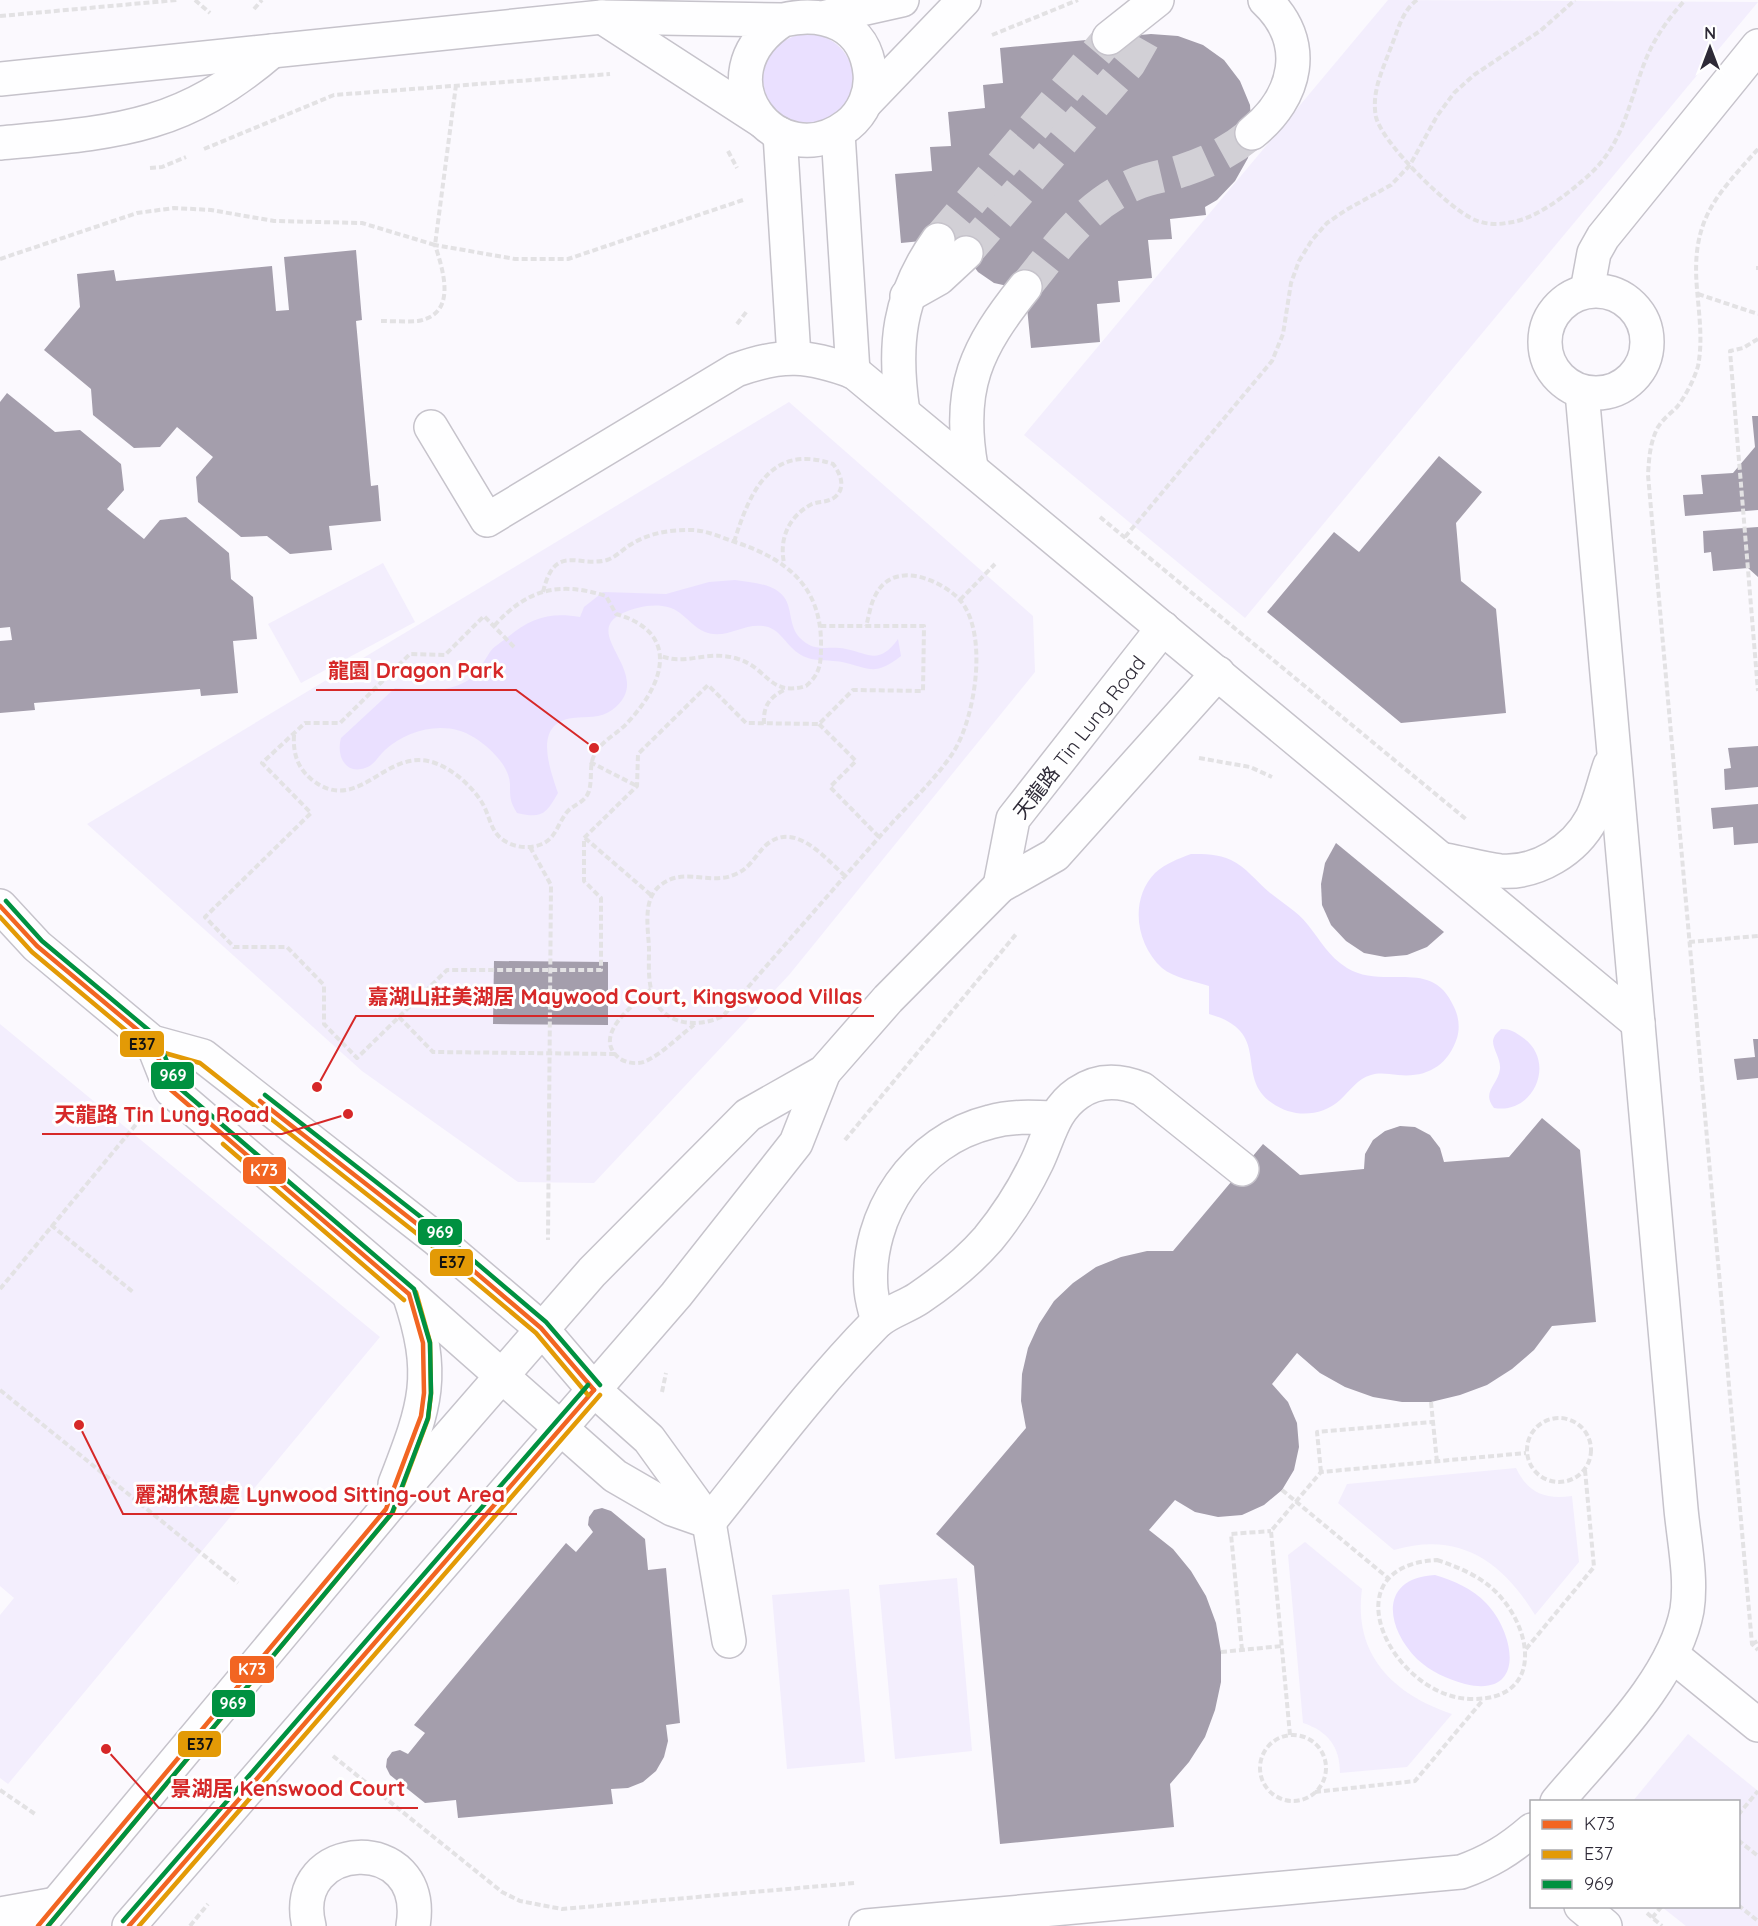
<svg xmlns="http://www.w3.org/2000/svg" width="1758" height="1926" font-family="Quicksand,'Noto Sans TC',sans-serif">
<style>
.green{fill:#f3eefd}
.water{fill:#eae0ff}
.building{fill:#a49eac}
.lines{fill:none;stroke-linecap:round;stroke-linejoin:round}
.minor-tunnel{stroke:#d2d0d6;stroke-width:33;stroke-dasharray:33 16;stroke-linecap:butt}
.minor-casing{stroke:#c6c3cb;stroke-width:36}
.path{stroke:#e3e2e4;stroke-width:4;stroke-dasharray:6 3;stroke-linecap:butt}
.minor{stroke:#fefeff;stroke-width:33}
.bus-1-casing{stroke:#fff;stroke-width:9}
.bus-2-casing{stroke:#fff;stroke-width:9}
.bus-3-casing{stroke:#fff;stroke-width:9}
.bus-1{stroke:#f26522;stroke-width:4.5}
.bus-2{stroke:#e39a06;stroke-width:4.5}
.bus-3{stroke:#009140;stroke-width:4.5}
.labels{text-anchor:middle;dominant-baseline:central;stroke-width:6;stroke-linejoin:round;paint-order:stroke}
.street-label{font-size:20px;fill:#2e2a37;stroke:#fff}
.leader{fill:none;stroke:#d62828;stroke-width:2}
.callout-dot{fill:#d62828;stroke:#fff;stroke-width:2}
.callout-label{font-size:21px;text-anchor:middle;font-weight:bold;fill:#d62828;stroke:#fff;stroke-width:6;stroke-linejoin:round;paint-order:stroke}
.line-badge{stroke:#fff;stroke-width:2}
.badge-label{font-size:16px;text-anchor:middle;font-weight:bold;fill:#fff}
.pale-badge-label{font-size:16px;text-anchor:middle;font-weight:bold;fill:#111}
</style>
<rect width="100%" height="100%" fill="#fbf9fe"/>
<!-- green -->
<g class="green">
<path d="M1388,0L1758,2L1245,618L1024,435Z"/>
<path d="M789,402L1033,616L1035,672L789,975L594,1183L518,1182L362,1071L87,824Z"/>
<path d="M383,563L415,622L301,683L268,624Z"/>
<path d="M0,1024L380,1337L8,1784L0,1778V1615L14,1598L0,1586Z"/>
<path d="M1516,1468C1528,1493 1545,1500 1572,1496L1579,1562L1535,1615C1502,1561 1459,1531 1394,1550L1338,1503L1347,1484Z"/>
<path d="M1305,1542L1362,1589C1353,1655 1393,1694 1452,1714L1407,1767L1340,1773C1340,1747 1328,1731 1303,1723L1288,1555Z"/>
<path d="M957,1578L972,1751L895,1759L879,1585Z"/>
<path d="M849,1589L865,1762L787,1769L772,1595Z"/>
<path d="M1688,1734L1758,1791V1926H1686L1662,1907L1738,1906V1802L1633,1801Z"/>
</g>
<!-- water -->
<g class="water">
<circle cx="808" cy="79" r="45"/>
<path d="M735,580C749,582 767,583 779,592C794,603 787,623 799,637C815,654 827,645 846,649C870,654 879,665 898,639L901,656C874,677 870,668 842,662C827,659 812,663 798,653C785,644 780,628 763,626C743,623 726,640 705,632C695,628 688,619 680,613C665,601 640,605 623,613C577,634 659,675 612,710C600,719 587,716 573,718C532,723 550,769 558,793C546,814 542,819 517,813C510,801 510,798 510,784C509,765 489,747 475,738C447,719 408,729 385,750C378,756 375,765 365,768C345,775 336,755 341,738L395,688C418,690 441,694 463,683C477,677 482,664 490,652C494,646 502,642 508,637C531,618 550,612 580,617L584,607L603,592L666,594L709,582Z"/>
<path d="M1191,854C1205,854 1218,854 1231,860C1246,867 1257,882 1269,892C1282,903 1297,911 1308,925C1321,941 1328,956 1347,968C1385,991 1432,956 1454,1007C1459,1017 1460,1028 1457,1038C1448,1066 1426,1078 1398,1075C1388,1074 1380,1072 1371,1075C1357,1079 1350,1091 1340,1100C1321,1117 1293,1118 1272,1103C1233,1076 1274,1032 1209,1014V986C1194,981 1174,978 1162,968C1136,944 1129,900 1155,873C1166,863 1178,859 1191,854Z"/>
<path d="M1501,1029C1511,1029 1515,1032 1522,1037C1557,1060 1535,1115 1494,1108C1481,1092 1498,1085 1500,1069C1501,1059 1493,1050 1493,1041C1494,1035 1497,1033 1501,1029Z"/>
<path d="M1435,1575C1454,1581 1472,1588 1486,1603C1515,1633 1527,1699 1465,1684C1447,1679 1431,1672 1417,1659C1385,1627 1379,1578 1435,1575Z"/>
</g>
<!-- building -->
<g class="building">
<path d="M1151,34L1178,36L1203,45L1224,60L1240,81L1250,105L1252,133L1248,158L1235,181L1217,200L1205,207L1206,215L1170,219L1172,239L1148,240L1152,278L1118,281L1120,302L1097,304L1100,342L1031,348L1025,287H1012L994,283L978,272L966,256L962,237L901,243L895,174L932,171L930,147L951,146L948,112L985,108L983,85L1003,83L1000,48Z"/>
<path d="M356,250L362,320L356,321L371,486L378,485L381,521L329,526L332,550L290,554L267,536L241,537L198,502L196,477L213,457L177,427L160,447L134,448L93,415L91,389L44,350L80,307L77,274L114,270L116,281L272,266L276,311L289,310L284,257Z"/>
<path d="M7,393L55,432L80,430L121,464L124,490L107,509L144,539L160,520L186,517L229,553L231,579L253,597L257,639L233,641L238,693L201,696L200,689L34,703L35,710L0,713V641L12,640L10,627L0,628V402Z"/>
<path d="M1752,416H1758V510L1685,516L1683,495L1703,494L1701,475L1733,473L1755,447Z"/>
<path d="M1439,456L1482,492L1456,523L1461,581L1496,609L1506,713L1401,723L1267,612L1334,532L1359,552Z"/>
<path d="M1758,527V577L1748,568L1713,571L1711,552L1704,553L1703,531Z"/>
<path d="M1758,746V787L1725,790L1724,769L1731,768L1728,748Z"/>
<path d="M1758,804V843L1734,845L1733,827L1713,829L1711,808Z"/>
<path d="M1336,843L1444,932L1427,947L1407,955L1385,957L1364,953L1346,941L1331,925L1322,905L1321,884L1325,863Z"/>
<path d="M494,961L608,962V1025L493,1024Z"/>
<path d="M1753,1039H1758V1078L1737,1080L1734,1059L1755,1057Z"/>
<path d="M1542,1118L1580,1150L1596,1322L1552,1326L1534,1350L1512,1369L1487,1385L1460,1395L1431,1402H1402L1373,1397L1345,1387L1320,1373L1297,1353L1272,1384L1288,1402L1297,1423L1299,1447L1294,1470L1282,1490L1264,1505L1242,1515L1218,1517L1195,1512L1175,1500L1149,1530L1173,1549L1191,1571L1206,1596L1216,1623L1221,1652V1682L1215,1710L1205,1737L1189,1762L1170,1784L1174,1827L1000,1844L974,1566L936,1534L1026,1428L1021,1401L1022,1374L1028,1348L1039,1324L1054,1301L1073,1283L1096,1267L1121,1257L1147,1251H1173L1263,1144L1300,1175L1364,1169L1365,1154L1373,1140L1385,1131L1400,1126L1415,1127L1430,1135L1440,1148L1444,1162L1509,1157Z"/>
<path d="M602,1508L611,1511L645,1539L648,1570L666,1568L680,1723L666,1725L668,1741L664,1757L656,1771L643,1782L628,1788L611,1789L613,1804L458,1818L456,1800L425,1803L390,1775L386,1767L387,1759L392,1752L400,1750L408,1754L425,1733L414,1725L566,1543L576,1552L593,1532L588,1525L589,1517L594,1510Z"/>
</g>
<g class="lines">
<!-- minor-tunnel -->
<g class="minor-tunnel">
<path d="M938,240L1109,38"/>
<path d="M966,253L1129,64L1145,36"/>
<path d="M1025,287C1058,247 1085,205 1135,184C1151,177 1167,176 1184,170C1209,162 1232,150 1252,133"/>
</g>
<defs>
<g id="minor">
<path d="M602,17L762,121"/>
<path d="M826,17L902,0"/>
<path d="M1109,38L1157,0"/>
<path d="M0,79L602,17L783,20C825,10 865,25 870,73C872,93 863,113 848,125C778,179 696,76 783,20"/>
<path d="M866,102L964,0"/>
<path d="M838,133L853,372"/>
<path d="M1252,133C1297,97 1310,42 1265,0"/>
<path d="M780,134L794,357"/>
<path d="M0,143C116,132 180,130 272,51"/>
<circle cx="1596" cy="342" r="51"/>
<path d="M1587,291L1594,253L1603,237L1758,46"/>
<path d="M907,296L939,278L966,253"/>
<path d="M903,412C893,346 898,296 938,240"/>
<path d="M431,427L487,520L736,370C783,353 808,355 854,372L1638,1023"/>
<path d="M971,467C957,388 976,348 1025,287"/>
<path d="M1445,860C1463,863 1482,869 1500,871C1537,874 1575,850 1592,818C1600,802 1604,782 1610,765"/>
<path d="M1000,886L1013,819L1163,628"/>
<path d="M0,906L37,946L152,1042L203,1056L435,1238L541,1328L594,1390L649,1439L709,1522L729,1641"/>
<path d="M152,1042L171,1090L409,1294L615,1476L672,1509L709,1522"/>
<path d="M878,1321C875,1311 872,1300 871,1290C865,1214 916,1140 990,1122C1011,1116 1032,1117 1054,1118"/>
<path d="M395,1484C425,1406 437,1377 409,1294"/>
<path d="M709,1522C763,1455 815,1385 876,1323C887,1312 906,1307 919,1298C944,1281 968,1262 988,1239C1007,1216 1024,1189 1037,1162C1049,1137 1053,1110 1078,1093C1098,1079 1120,1080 1142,1089L1242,1169"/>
<path d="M1672,1655L1758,1725"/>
<path d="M1557,1802C1602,1748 1674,1680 1687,1610C1692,1578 1684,1541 1681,1509L1582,392"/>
<path d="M1581,1906L1605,1926"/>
<path d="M0,1914L56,1904"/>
<path d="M38,1926L386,1509L592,1272L748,1115L824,1072L888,999L1000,886L1055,855L1218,673"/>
<path d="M129,1926L676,1295L796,1143L824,1072"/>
<path d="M309,1926C287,1839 429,1830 413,1926"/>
<path d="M866,1926L1461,1872C1489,1862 1509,1850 1532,1830"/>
</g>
</defs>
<!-- minor casing -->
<use href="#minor" class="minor-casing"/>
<!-- path -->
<g class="path">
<path d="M195,0L210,13"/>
<path d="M1417,0C1402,11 1398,30 1391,47C1383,69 1371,92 1376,117C1382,143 1450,210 1475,220C1485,224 1496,225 1506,223C1532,221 1561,199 1581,182C1623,148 1626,111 1644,64C1653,40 1667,20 1685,0"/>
<path d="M254,9L262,0"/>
<path d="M0,16L177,0"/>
<path d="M992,35L1078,0"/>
<path d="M204,149L334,95L610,74"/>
<path d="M1758,149C1715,197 1691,220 1697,289C1699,314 1703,341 1698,366C1694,380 1686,395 1677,407C1671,413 1663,419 1658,427C1650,442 1649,458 1648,475L1752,1644L1758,1650"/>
<path d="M728,151L737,168"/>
<path d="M150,168L162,167L186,157"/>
<path d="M0,259L137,213L174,208L211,210L274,221L362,223L435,245L456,85"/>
<path d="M1758,266V270"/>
<path d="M1698,294L1758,314"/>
<path d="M381,321C393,321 406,322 418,321C458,314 443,270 435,245L515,259H568L743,200"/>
<path d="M737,324L747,311"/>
<path d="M1758,339L1743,348L1730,351L1758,691"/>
<path d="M1100,517L1467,820"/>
<path d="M1125,537L1272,361L1283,334L1291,283L1299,261L1312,240L1327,223L1346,210L1391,185L1410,165L1437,116L1454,93L1474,75L1540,31L1575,0"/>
<path d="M734,542C750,491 771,443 833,464C841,474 846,488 835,497C827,503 820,501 812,504C789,516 779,538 784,563"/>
<path d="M543,592C555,542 578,568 607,560C616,557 622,550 630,545C647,534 667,530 687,530C704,529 720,537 735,542C787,559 822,587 821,646C821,664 820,674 806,686C769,697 768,668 738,659C708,649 687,666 661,656"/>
<path d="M960,600L995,564"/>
<path d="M514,647L484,616L445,655L410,654L340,723H305L262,763L311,813L205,917L234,947H287L324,985V1024L357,1058L447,970H601V898L584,881V838L637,786L638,754L708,685L746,723L819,724L853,690L923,691L924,626H820"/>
<path d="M764,724C763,706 769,698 784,690"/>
<path d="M819,724L856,761L830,787L879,837"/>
<path d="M294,735C293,753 297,767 311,779C357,816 382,752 428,761C448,765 470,784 481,801C487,810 489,821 494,830C503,846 526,851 542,844C556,838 558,823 567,812C574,804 585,803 589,791C593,777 588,764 596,752C604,739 619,733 629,721C666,681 679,632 616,614L606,596C559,581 527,589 494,626"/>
<path d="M1199,758L1250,767L1272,777"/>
<path d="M590,762L637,786"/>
<path d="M585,838L651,895"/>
<path d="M530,847L551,885L548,1240"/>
<path d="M845,876C825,858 794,819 765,846C755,856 750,868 736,874C711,886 685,867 662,884C642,898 648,926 649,948C649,961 648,976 651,989C658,1024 695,1030 723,1016C776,955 829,894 882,834C903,810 938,777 954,751C976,716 990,626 956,596C934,577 892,561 875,596C870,605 869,617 866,626"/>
<path d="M1689,942L1758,936"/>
<path d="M651,989C635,1004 591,1035 619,1058C626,1063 637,1065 646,1061C663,1053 679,1036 694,1025"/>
<path d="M399,1017L433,1052L615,1054"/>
<path d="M845,1140L1017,933"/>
<path d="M51,1225L133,1292"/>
<path d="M0,1289L138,1122"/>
<path d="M0,1390L238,1583"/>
<path d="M662,1392L666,1373"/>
<path d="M1431,1402L1437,1462"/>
<circle cx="1559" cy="1450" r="32"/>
<path d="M1321,1472L1317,1432L1433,1422"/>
<path d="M1282,1490L1388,1578"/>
<path d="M1437,1560C1458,1567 1480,1576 1496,1592C1534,1630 1543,1700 1472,1699C1394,1699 1325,1566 1437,1560Z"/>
<path d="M1752,1644L1758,1641"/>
<path d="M1526,1649L1594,1567L1585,1470"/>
<path d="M1242,1650L1231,1534L1271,1531"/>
<path d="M1221,1652L1282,1646"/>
<path d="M1290,1735L1271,1531L1321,1472L1526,1453"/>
<circle cx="1293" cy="1768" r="33"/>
<path d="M333,1756L502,1892L520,1901L562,1909L855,1883"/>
<path d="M0,1790L35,1814"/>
<path d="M1315,1792L1415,1781L1483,1700"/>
<path d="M1738,1815L1758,1791"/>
<path d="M1738,1840L1758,1856"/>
<path d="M1738,1905L1758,1921"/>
<path d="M1647,1913L1662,1926"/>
<path d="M1652,1918L1662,1906"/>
<path d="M190,1926L208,1904"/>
</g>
<!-- minor -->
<use href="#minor" class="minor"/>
<defs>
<g id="bus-1">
<path d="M0,906L37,946L152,1042L171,1090L409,1294L423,1343L424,1393L421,1416L386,1509L38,1926"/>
<path d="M260,1101L435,1238L541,1328L594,1390"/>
<path d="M129,1926L594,1390"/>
</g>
<g id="bus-2">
<path d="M0,917L32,952L147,1048L200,1063L430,1244L536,1333L588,1395"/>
<path d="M223,1144L404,1300"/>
<path d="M48,1926L393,1512L428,1419L431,1394L430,1342L416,1292"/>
<path d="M139,1926L600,1395"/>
</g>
<g id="bus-3">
<path d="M6,901L42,941L157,1037L177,1086L414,1289L430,1343L431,1393L428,1418L392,1513L48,1926"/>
<path d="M265,1095L440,1232L546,1322L600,1385"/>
<path d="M123,1921L588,1385"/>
</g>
</defs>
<!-- bus-1 casing -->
<use href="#bus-1" class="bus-1-casing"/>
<!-- bus-2 casing -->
<use href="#bus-2" class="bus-2-casing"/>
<!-- bus-3 casing -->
<use href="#bus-3" class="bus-3-casing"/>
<!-- bus-1 -->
<use href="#bus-1" class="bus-1"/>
<!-- bus-2 -->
<use href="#bus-2" class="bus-2"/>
<!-- bus-3 -->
<use href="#bus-3" class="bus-3"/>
</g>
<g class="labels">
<!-- street labels -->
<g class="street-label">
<text transform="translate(1079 737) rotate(-52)">天龍路 Tin Lung Road</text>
</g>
</g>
<!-- callouts -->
<path class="leader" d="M594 748L516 690H316M317 1087L356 1016H874M348 1114L282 1134H42M79 1425L123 1514H517M106 1749L159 1808H418"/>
<g class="callout-dot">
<circle cx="594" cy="748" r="6"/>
<circle cx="317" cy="1087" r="6"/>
<circle cx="348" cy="1114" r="6"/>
<circle cx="79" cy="1425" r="6"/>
<circle cx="106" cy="1749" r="6"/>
</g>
<g class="callout-label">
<text x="416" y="678">龍園 Dragon Park</text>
<text x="615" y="1004">嘉湖山莊美湖居 Maywood Court, Kingswood Villas</text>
<text x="162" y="1122">天龍路 Tin Lung Road</text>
<text x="320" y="1502">麗湖休憩處 Lynwood Sitting-out Area</text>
<text x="288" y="1796">景湖居 Kenswood Court</text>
</g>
<g class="line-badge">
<rect x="119" y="1030" width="46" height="28" rx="6" fill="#e39a06"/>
<rect x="150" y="1061" width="45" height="29" rx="6" fill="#009140"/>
<rect x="242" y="1156" width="45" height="29" rx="6" fill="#f26522"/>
<rect x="417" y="1218" width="46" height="28" rx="6" fill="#009140"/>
<rect x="429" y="1248" width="45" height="29" rx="6" fill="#e39a06"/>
<rect x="229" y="1655" width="46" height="29" rx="6" fill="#f26522"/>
<rect x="211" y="1689" width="45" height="29" rx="6" fill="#009140"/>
<rect x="177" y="1730" width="45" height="28" rx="6" fill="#e39a06"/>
</g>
<g class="badge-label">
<text x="173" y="1081">969</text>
<text x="264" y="1176">K73</text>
<text x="440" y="1238">969</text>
<text x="252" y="1675">K73</text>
<text x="233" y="1709">969</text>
</g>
<g class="pale-badge-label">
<text x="142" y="1050">E37</text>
<text x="452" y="1268">E37</text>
<text x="200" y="1750">E37</text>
</g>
<!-- legend -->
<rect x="1530" y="1800" width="210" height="108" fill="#ffffff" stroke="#abaaaf" stroke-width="1.5"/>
<rect x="1542" y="1820" width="30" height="9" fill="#f26522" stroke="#abaaaf" stroke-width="1.5"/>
<text x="1584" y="1830" font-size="18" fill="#2e2a37">K73</text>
<rect x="1542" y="1850" width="30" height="9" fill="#e39a06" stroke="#abaaaf" stroke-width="1.5"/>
<text x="1584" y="1860" font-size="18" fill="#2e2a37">E37</text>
<rect x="1542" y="1880" width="30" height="9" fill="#009140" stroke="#abaaaf" stroke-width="1.5"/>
<text x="1584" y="1890" font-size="18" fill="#2e2a37">969</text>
<!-- north arrow -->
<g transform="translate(1710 48)" stroke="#ffffff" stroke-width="4.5" paint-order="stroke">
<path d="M0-4.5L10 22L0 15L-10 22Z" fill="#2e2a37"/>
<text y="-9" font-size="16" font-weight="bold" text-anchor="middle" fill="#2e2a37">N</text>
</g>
</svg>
